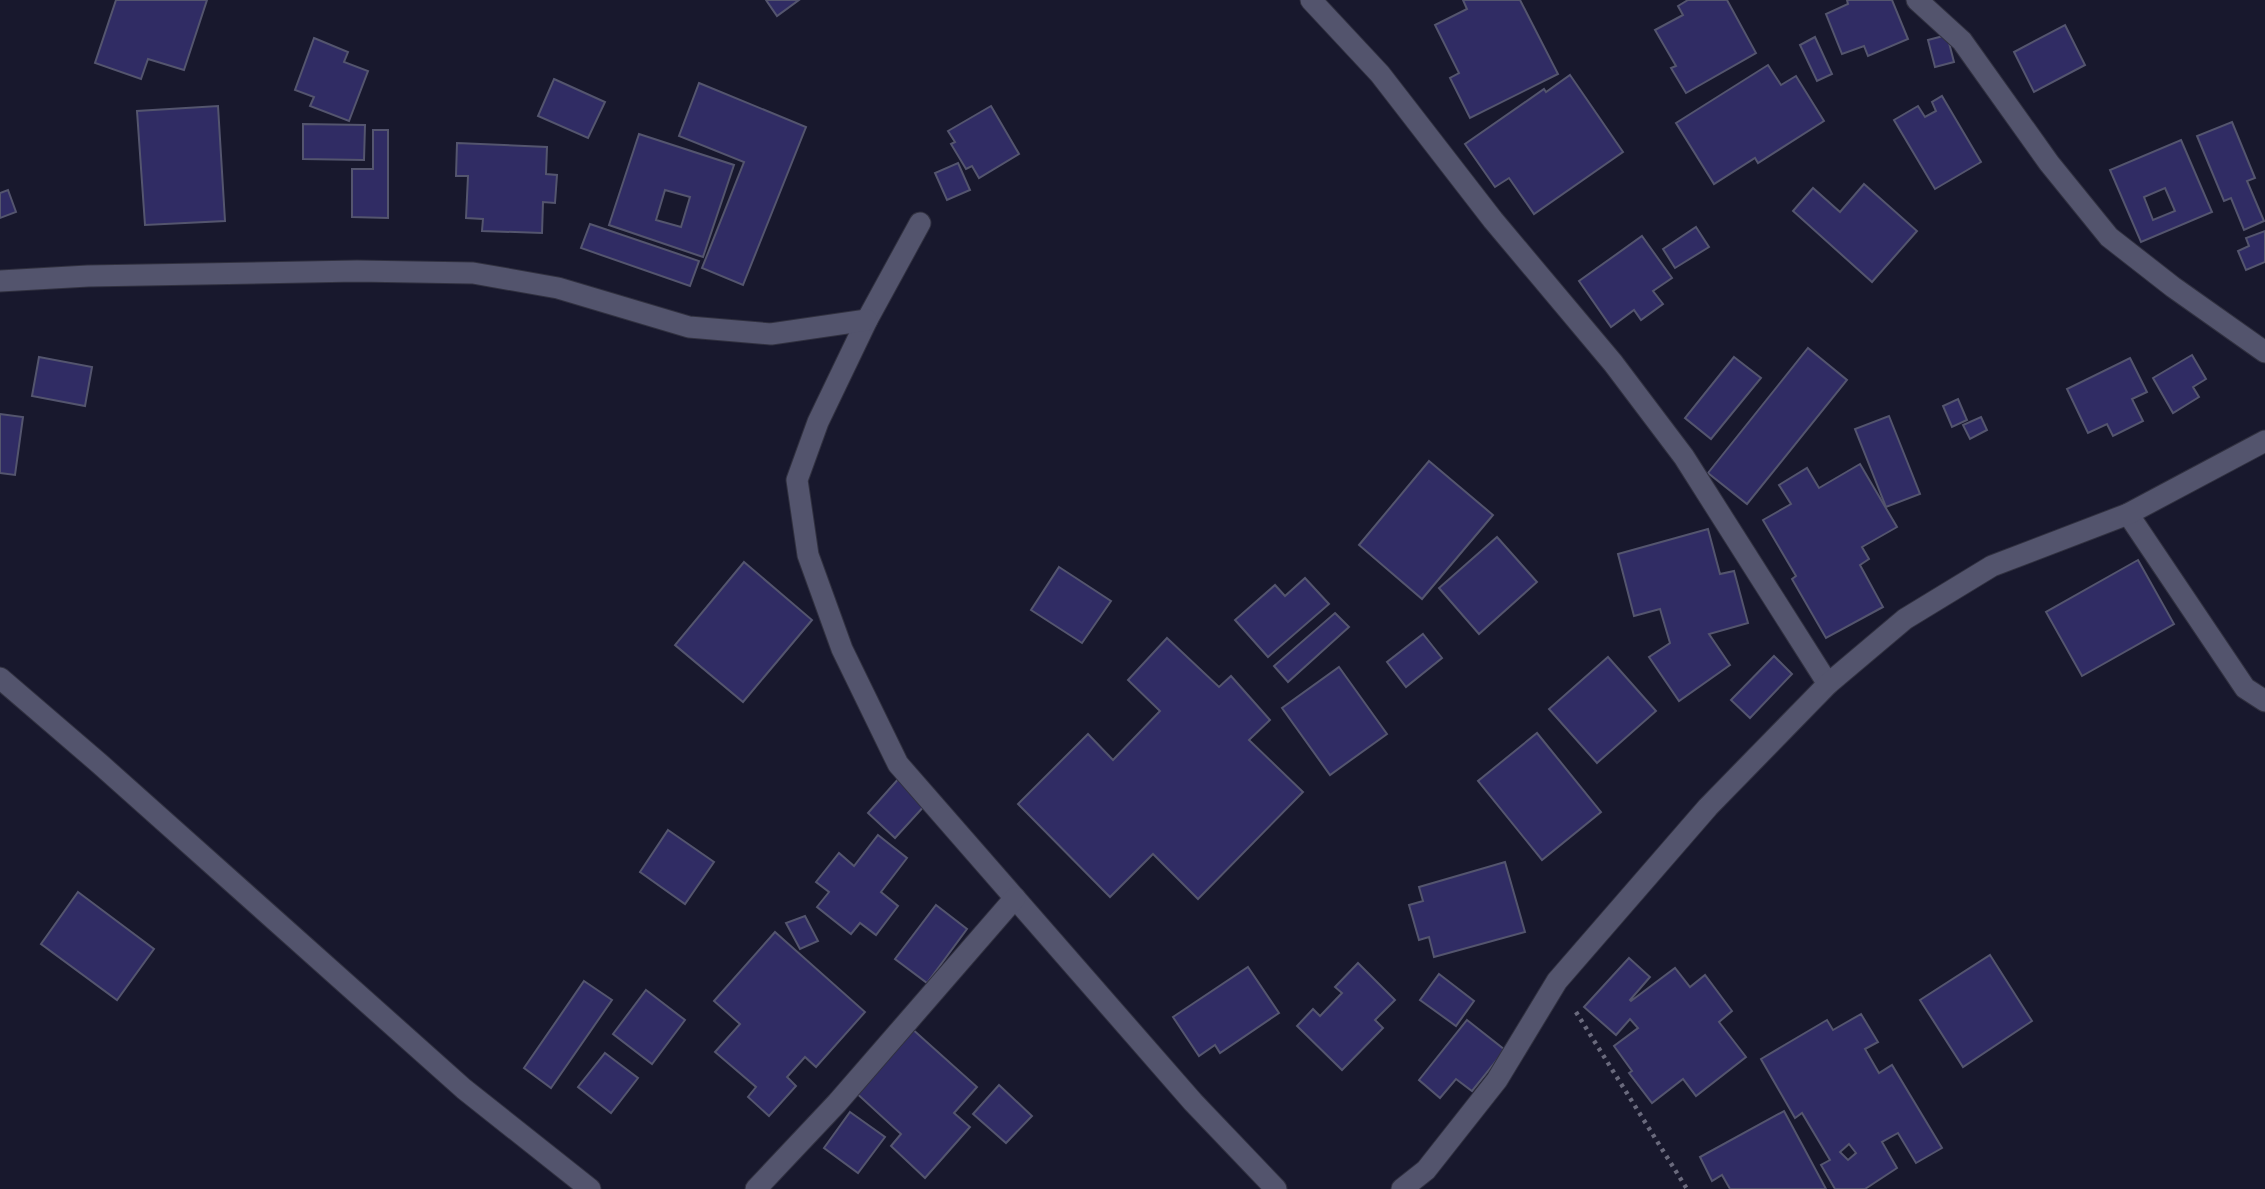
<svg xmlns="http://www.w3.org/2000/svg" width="2265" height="1189" font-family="Jost,sans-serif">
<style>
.building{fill:#302c64;stroke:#54556e;stroke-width:2;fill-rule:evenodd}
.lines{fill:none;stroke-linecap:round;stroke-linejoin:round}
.minor-casing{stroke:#313140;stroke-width:23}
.path{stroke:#6a6a7d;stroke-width:4.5;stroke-dasharray:3.5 5;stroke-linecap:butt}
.minor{stroke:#53546d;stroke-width:21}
</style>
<rect width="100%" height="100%" fill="#18182d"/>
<!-- building -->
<g class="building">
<path d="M116,0H207L184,70L148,59L141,79L95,63Z"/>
<path d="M766,0H799L777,16Z"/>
<path d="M1463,0H1520L1558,74L1470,118L1450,78L1459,73L1435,25L1467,9Z"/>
<path d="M1688,0H1727L1756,53L1686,93L1671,68L1676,66L1655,30L1683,15L1678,6Z"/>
<path d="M1847,0H1892L1908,39L1868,56L1864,46L1842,54L1826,14L1848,4Z"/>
<path d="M2065,25L2085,65L2034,92L2014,52Z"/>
<path d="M1947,35L1954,62L1935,67L1928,40Z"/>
<path d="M1815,37L1832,74L1817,81L1800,45Z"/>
<path d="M314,38L348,52L344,62L368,71L349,121L310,106L314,97L295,90Z"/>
<path d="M1768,65L1781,85L1796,76L1824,121L1758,163L1755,158L1714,184L1676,123Z"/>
<path d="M1570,75L1623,152L1534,214L1509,178L1495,187L1465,144L1544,89L1546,92Z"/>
<path d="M554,79L605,102L588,138L538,116Z"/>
<path d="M699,83L806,127L743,285L702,268L744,162L679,136Z"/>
<path d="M1942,96L1981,162L1935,189L1894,120L1918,106L1925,117L1936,111L1932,102Z"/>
<path d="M218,106L225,221L145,225L137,111Z"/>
<path d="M991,106L1019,154L979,178L972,166L966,169L951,144L955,142L948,131Z"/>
<path d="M2232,122L2255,178L2247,181L2264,221L2244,230L2231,198L2224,201L2197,136Z"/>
<path d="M303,124L365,125L364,160L303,159Z"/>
<path d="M373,130H388V218L352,217V169H373Z"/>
<path d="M639,134L734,165L703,257L609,225ZM665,190L690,197L681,227L656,220Z"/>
<path d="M2181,140L2212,212L2141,242L2110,170ZM2165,188L2175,211L2153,220L2144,197Z"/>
<path d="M457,143L547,147L546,174L557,175L555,203L543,202L542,233L482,231L483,219L466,218L468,176H456Z"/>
<path d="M958,163L970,190L947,200L935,173Z"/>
<path d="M1864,184L1917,231L1872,282L1793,211L1813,188L1840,212Z"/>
<path d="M8,190L16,212L0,218V193Z"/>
<path d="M590,224L699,261L690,286L581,248Z"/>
<path d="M1696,227L1709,247L1675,268L1663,249Z"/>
<path d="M2265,231V262L2246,270L2238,251L2249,246L2246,238Z"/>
<path d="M1642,236L1672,278L1653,291L1663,304L1641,320L1634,310L1611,327L1579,281Z"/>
<path d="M1808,348L1847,380L1747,504L1708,473Z"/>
<path d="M2192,355L2206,379L2193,387L2199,397L2173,413L2153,378Z"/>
<path d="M39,357L92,367L85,406L32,396Z"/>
<path d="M1734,357L1761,378L1711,439L1685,418Z"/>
<path d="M2130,358L2147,392L2132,399L2143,421L2113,436L2107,424L2088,433L2067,389Z"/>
<path d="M1958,399L1967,420L1952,427L1943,406Z"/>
<path d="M0,414L23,417L15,475L0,473Z"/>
<path d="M1889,416L1920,494L1886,507L1855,429Z"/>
<path d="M1981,417L1987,430L1970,439L1963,425Z"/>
<path d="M1429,461L1493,515L1422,599L1359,545Z"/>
<path d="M1860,464L1897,527L1862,547L1869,559L1860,565L1883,607L1826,638L1792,579L1796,576L1763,520L1791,504L1779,485L1807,468L1819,488Z"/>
<path d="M1708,529L1720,574L1734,571L1748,623L1709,634L1730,665L1679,701L1649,657L1670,643L1660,609L1634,616L1618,554Z"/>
<path d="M1497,537L1537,582L1479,634L1439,588Z"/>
<path d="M2138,560L2174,624L2082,676L2046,612Z"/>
<path d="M744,562L812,620L743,702L675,645Z"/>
<path d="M1059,567L1111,601L1082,643L1031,610Z"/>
<path d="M1305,578L1329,604L1268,657L1235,620L1275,585L1285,596Z"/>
<path d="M1335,613L1349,627L1288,682L1274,666Z"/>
<path d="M1423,634L1442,658L1406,687L1387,662Z"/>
<path d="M1167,638L1219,687L1231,676L1270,720L1249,740L1303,792L1198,899L1153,854L1110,897L1018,804L1088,734L1113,760L1160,711L1128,680Z"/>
<path d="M1774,656L1792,674L1750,718L1731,700Z"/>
<path d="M1608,657L1656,711L1597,763L1549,709Z"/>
<path d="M1339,667L1387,734L1330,775L1282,708Z"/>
<path d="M1537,733L1601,812L1542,860L1478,781Z"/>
<path d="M900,777L927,803L895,838L868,813Z"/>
<path d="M668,830L714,862L685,904L640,872Z"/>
<path d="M878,835L907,858L881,892L898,906L876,935L860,923L851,934L817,907L829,892L816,882L839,853L854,866Z"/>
<path d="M1505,862L1525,932L1434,957L1429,937L1419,940L1409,905L1423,901L1419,887Z"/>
<path d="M78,892L154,949L117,1000L41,944Z"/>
<path d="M936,905L967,929L927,983L895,959Z"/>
<path d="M805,916L818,941L800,949L786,923Z"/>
<path d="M775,932L865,1012L816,1067L805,1057L787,1077L796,1086L769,1116L748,1097L756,1087L715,1052L740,1024L714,1001Z"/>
<path d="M1990,955L2032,1021L1963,1067L1920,1000Z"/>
<path d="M1629,958L1650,977L1630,1000L1631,1001L1675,968L1690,987L1705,975L1732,1011L1719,1022L1746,1057L1696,1096L1683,1079L1652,1103L1629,1073L1632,1071L1614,1046L1638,1028L1630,1019L1616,1035L1584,1007Z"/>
<path d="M1358,963L1395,1000L1375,1020L1383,1028L1342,1070L1297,1026L1313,1009L1320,1016L1342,993L1335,987Z"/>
<path d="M1248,967L1279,1013L1220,1053L1215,1045L1199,1056L1173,1017Z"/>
<path d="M1439,974L1474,1001L1456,1026L1420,1000Z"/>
<path d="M584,981L612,1000L551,1088L524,1068Z"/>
<path d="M646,990L685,1020L652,1064L613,1034Z"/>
<path d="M1861,1014L1878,1042L1865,1049L1879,1073L1892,1065L1942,1148L1916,1163L1898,1133L1882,1142L1897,1168L1865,1189H1835L1821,1165L1830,1160L1802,1113L1795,1118L1761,1059L1827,1020L1833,1030ZM1849,1144L1856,1153L1848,1160L1840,1152Z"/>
<path d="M1467,1020L1505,1050L1472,1091L1456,1079L1440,1098L1419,1080Z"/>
<path d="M910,1027L977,1087L954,1113L970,1127L925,1178L891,1146L901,1134L853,1090Z"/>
<path d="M605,1053L638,1078L611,1113L578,1087Z"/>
<path d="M999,1085L1032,1116L1006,1143L973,1114Z"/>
<path d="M1784,1111L1826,1189H1730L1722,1175L1712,1181L1700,1157Z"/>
<path d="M850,1112L885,1137L858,1173L824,1148Z"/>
</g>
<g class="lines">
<defs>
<g id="minor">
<path d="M1311,0L1380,74L1493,220L1613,363L1684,457L1828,684"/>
<path d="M1917,0L1962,41L2049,163L2109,237L2173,287L2265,352"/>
<path d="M920,223L867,320L818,422L797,480L808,555L842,649L898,764L1193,1102L1276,1189"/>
<path d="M0,281L88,276L357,271L473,273L558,288L689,327L771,334L867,320"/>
<path d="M2128,514L2245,688L2265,701"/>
<path d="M0,678L100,764L464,1089L590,1189"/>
<path d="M756,1189L837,1103L1015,898"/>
<path d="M1402,1189L1426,1170L1497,1080L1557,981L1708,807L1828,684L1905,619L1992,566L2128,514L2265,441"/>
</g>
</defs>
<!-- minor casing -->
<use href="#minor" class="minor-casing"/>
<!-- path -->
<path class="path" d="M1576,1012L1687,1189"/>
<!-- minor -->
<use href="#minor" class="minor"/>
</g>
</svg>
